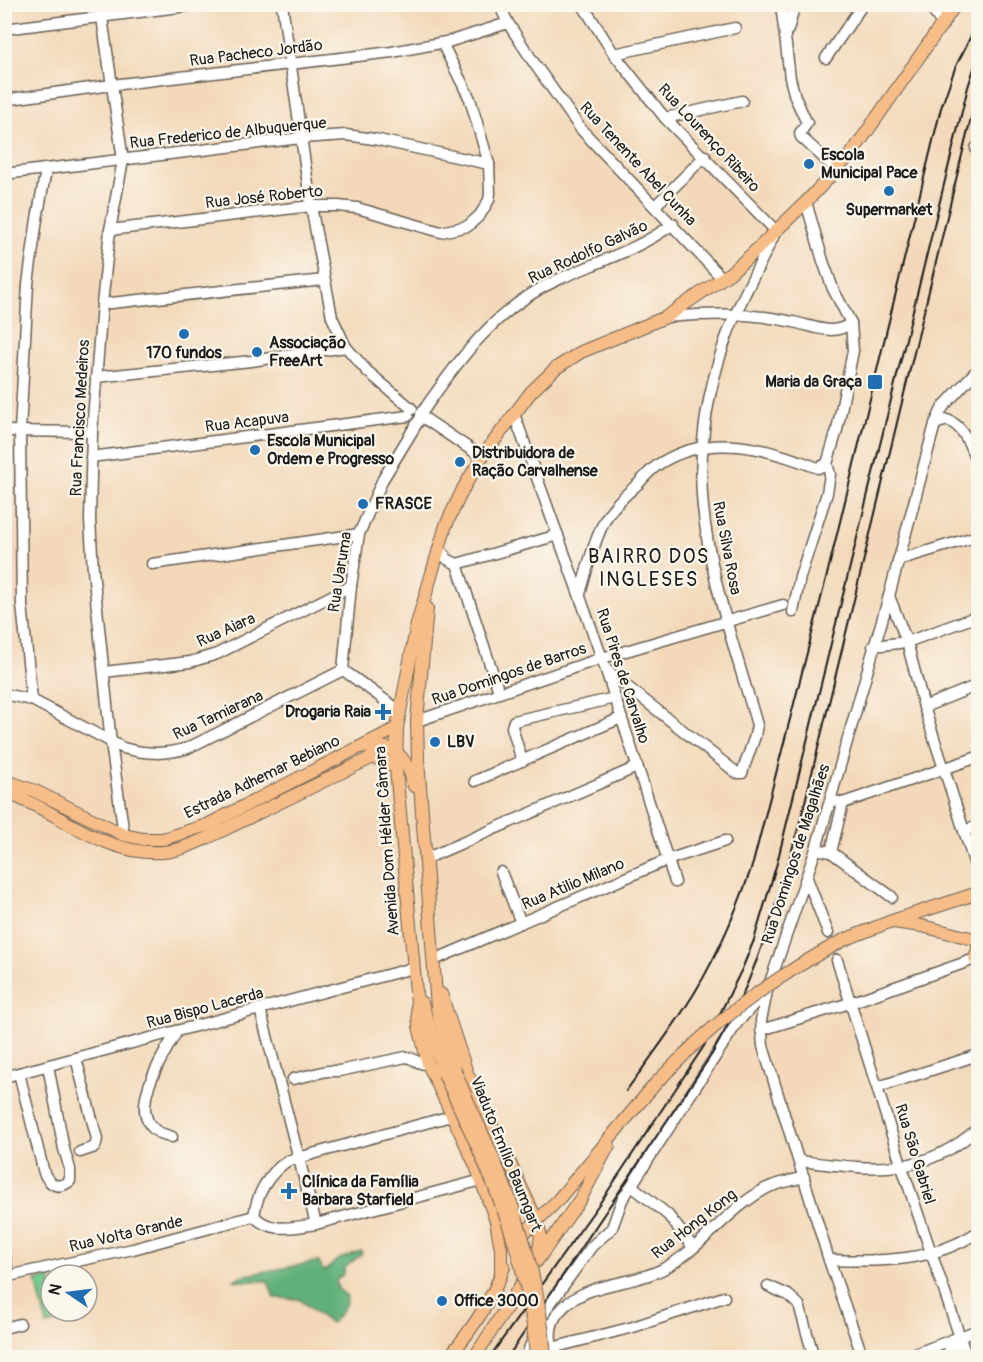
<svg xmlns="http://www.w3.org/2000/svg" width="983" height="1362" font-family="Pangolin,sans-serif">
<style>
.green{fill:#77cc8f;stroke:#4a7456;stroke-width:1.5}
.forest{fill:#61b07a;stroke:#3e664b;stroke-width:1.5}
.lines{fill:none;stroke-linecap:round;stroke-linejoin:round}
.minor-casing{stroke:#675e53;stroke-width:13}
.major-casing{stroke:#675e53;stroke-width:14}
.minor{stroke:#fff;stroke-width:10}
.major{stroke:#f7bd88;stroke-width:12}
.rail{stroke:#1c1c1c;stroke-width:2}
.major-bridge-casing{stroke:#675e53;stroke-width:14;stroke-linecap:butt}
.major-bridge{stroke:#f7bd88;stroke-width:12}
.poi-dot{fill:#1f6fb2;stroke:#fbf7ec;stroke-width:2}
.labels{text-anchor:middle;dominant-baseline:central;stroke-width:4.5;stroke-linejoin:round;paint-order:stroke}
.street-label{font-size:16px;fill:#1c1c1c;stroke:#fbf7ec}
.poi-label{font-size:16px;font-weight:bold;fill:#1c1c1c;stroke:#fbf7ec;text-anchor:start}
.quarter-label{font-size:20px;letter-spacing:1.5px;fill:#1c1c1c;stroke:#fbf7ec}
</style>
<rect width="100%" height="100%" fill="#fbf7ec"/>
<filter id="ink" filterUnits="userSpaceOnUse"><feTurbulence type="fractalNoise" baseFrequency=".0167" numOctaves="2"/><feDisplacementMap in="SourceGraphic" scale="12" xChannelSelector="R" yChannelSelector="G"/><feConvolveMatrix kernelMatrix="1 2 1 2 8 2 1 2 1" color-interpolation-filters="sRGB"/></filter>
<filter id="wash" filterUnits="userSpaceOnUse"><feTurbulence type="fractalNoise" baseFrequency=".008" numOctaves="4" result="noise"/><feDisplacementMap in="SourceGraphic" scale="24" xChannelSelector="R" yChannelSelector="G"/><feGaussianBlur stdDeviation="1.35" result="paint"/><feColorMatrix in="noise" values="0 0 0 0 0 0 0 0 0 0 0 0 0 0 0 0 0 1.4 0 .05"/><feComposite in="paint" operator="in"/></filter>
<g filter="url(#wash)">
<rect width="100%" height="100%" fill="#f3d9ba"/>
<!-- green -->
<path class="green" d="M51,1277V1311H70L72,1319L47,1325L36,1281Z"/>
<!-- forest -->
<path class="forest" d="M361,1251L362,1254L344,1268V1273L336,1281L338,1289L347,1296C347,1307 338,1315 332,1323L328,1322L299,1299L274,1298L268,1281C256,1280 245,1283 234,1280L241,1276L316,1262H319L322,1269L325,1271L337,1260Z"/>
</g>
<g filter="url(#ink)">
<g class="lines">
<defs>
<g id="minor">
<path d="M100,4L123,160L110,230L102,304L92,432L90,520L93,570L111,743L124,835"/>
<path d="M282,4L311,206L332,317L346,347L367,371L412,409"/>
<path d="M499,4L508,23L534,63L580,128L722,278"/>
<path d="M582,4L614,54L665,118L776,231C758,269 736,307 723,347C708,393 699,446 702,495C707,572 736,651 757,725L755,736L742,773H737L606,670"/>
<path d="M781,4L790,78L795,97L807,123L800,133L801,137L837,170"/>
<path d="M928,4L943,25"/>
<path d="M4,29L203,4"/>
<path d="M788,30L795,4"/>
<path d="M614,54L735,28"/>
<path d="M826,58L863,4"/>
<path d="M4,100L112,85L392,52L451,41L508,23"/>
<path d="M665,118L742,101"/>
<path d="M976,148L978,153"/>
<path d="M4,174L301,138L346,135L374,139L489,164"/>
<path d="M655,206L705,156"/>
<path d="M110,230L311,206H338L357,208L441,232L468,226L480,215L489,200L490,193L489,164L470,99L442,43"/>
<path d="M102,304L324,280"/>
<path d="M666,317C708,314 751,312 793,322C813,326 833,337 851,323"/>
<path d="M96,377L251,361L346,347"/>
<path d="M421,414C458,360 497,307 557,280C597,262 638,250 673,224"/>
<path d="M514,414L602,658L675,882"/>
<path d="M421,416L482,457"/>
<path d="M935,424L947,420C965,426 971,449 978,465"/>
<path d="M4,431L92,432"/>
<path d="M91,457L408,416"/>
<path d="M439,547L447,559L457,564L558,535"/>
<path d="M898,560L978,536"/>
<path d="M152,564L359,534"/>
<path d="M457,564L499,692"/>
<path d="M580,594C587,570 593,543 605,520C613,505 627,494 639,483C645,476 652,469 659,464C710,431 767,448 818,468L827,464"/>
<path d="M889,596L907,642L924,707L978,874"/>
<path d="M793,612L800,577L827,493L830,474L827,464L837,430L853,351L851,323L833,289L823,261L806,202"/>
<path d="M873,646L907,642L978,616"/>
<path d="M343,670L351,586L359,534L383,479L419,420"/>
<path d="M343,670L400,711"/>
<path d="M104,672L190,662L217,654L351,586"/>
<path d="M4,694L32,700L123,748C146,754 165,755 188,748L343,670"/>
<path d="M32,700L22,605L20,431L28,284L37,219L46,170"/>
<path d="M924,707L978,685"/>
<path d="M417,721L602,658L783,605"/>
<path d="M522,761L512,727L514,721L615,698"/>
<path d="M475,781L621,718"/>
<path d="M831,800L843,803L978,757"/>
<path d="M964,831L978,826"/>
<path d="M816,849L831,852L892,897"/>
<path d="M831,852L843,803"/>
<path d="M425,859L637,767"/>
<path d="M501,872L521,923"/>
<path d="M807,878L828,933"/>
<path d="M434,960L667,860L725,841"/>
<path d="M837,960L902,1167L967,1358"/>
<path d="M260,1009L316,1224"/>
<path d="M761,1030L850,1003L978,958"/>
<path d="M76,1058L97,1139L95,1147L80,1152"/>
<path d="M19,1073L44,1173C50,1185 58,1190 70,1181V1169L64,1149L48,1066"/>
<path d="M4,1077L413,968"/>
<path d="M293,1079L327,1071H339L406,1057C415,1058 418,1065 428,1064"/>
<path d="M878,1087L978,1055"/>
<path d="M172,1137C167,1135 160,1134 155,1130C127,1108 165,1053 177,1031"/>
<path d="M800,1161C868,1169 923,1179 978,1128"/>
<path d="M632,1186L668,1215L693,1247"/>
<path d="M254,1216C271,1234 295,1227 316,1224L482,1180"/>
<path d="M254,1216C257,1193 269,1174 287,1161L451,1116"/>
<path d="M4,1254L9,1276"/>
<path d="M829,1260C882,1262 933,1262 978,1232"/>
<path d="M4,1277L133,1249L254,1216"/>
<path d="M768,1286L788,1295L799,1305L814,1358"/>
<path d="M540,1323L547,1308L592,1246L612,1228L622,1200L737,1023L762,995"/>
<path d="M4,1328L20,1324"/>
<path d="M552,1348L633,1327L724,1297"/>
<path d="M528,1358L529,1349L534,1337"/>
<path d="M553,1358C551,1342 547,1327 558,1313C585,1280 629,1287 663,1269C701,1249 727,1210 765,1189C776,1183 791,1181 804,1177"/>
<path d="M863,1358L829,1260L763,1046L761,1021L767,991L816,849L889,596L935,424L943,407L978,369"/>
<path d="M904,1358L978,1330"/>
<path d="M944,1358L960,1337"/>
</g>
<g id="major">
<path d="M427,608L417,721L418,760L437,1008L445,1041L454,1068"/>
<path d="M365,747C396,744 407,757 414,786"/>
<path d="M4,780L35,791L124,835L143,839H163L207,825L397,728"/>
<path d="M4,792C57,809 104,857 163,852C179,851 193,844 207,838L371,758L383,759L396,768"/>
<path d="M893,922L922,926L978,940"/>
<path d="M844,940L889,922L978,893"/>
<path d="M975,959L978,949V940"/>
<path d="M441,994L467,1073L532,1210L541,1236L537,1261"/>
<path d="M422,1003L444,1074"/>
<path d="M516,1241L557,1201L656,1083L697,1042"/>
<path d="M539,1258L581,1198L609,1145"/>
<path d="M501,1275V1249L496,1221L476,1166L428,1064L419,1026L396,768L397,728L417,624L446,525L464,487L482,457L531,392L556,368L581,352L666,317L730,273L751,255L806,202L852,153L956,4"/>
<path d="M448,1358C471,1331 492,1300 504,1267"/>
<path d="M474,1358L528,1274"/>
</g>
</defs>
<!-- minor casing -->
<use href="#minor" class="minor-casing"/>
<!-- major casing -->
<use href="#major" class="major-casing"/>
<!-- minor -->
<use href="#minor" class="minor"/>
<!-- major -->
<use href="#major" class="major"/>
<!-- rail -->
<g class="rail">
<path d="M626,1091C646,1064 666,1037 685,1008C714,964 736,913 753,863L826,579L941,108L955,68L978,22"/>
<path d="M489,1358L604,1197L704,1046L742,969L754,940L777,863L968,87L978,56"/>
<path d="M507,1358L712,1054C757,978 780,895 803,810L978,89"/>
</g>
<defs>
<g id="major-bridge">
<path d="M697,1042C743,1000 789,969 844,940"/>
<path d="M454,1068C465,1097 479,1125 491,1153C519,1217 541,1287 545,1358"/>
<path d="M444,1074C486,1164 531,1256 536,1358"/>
</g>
</defs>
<!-- major-bridge casing -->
<use href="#major-bridge" class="major-bridge-casing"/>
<!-- major-bridge -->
<use href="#major-bridge" class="major-bridge"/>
</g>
</g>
<!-- markers -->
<g class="poi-dot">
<circle cx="809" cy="164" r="6"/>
<circle cx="889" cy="191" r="6"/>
<circle cx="184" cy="334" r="6"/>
<circle cx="257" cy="352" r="6"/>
<rect x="867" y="374" width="16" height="16" rx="3"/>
<circle cx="255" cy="450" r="6"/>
<circle cx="460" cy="462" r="6"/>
<circle cx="363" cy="504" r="6"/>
<path d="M380 703h6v6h6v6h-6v6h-6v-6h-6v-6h6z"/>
<circle cx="435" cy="742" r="6"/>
<path d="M286 1182h6v6h6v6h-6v6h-6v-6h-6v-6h6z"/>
<circle cx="442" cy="1301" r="6"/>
</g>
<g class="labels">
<!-- street labels -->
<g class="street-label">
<text transform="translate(256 53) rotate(-7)">Rua Pacheco Jordão</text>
<text transform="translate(228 133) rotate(-6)">Rua Frederico de Albuquerque</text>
<text transform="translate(709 138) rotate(47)">Rua Lourenço Ribeiro</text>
<text transform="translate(638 164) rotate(47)">Rua Tenente Abel Cunha</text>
<text transform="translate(264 197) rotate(-6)">Rua José Roberto</text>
<text transform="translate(588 252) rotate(-25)">Rua Rodolfo Galvão</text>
<text transform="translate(80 418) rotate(-87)">Rua Francisco Medeiros</text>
<text transform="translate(247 422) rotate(-7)">Rua Acapuva</text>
<text transform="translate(727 548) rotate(79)">Rua Silva Rosa</text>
<text transform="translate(340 572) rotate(-81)">Rua Uaruma</text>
<text transform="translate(226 630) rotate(-24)">Rua Aiara</text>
<text transform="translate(509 674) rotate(-19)">Rua Domingos de Barros</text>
<text transform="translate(623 676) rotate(72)">Rua Pires de Carvalho</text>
<text transform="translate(218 715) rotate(-25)">Rua Tamiarana</text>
<text transform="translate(262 777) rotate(-26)">Estrada Adhemar Bebiano</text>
<text transform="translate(387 841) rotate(-94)">Avenida Dom Hélder Câmara</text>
<text transform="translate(796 854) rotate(-72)">Rua Domingos de Magalhães</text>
<text transform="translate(573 884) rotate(-23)">Rua Atilio Milano</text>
<text transform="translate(205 1008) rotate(-15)">Rua Bispo Lacerda</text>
<text transform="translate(506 1154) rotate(68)">Viaduto Emílio Baumgart</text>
<text transform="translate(915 1154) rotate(73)">Rua São Gabriel</text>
<text transform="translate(694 1224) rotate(-38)">Rua Hong Kong</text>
<text transform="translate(126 1234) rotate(-13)">Rua Volta Grande</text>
</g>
<!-- poi labels -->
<g class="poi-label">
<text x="821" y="155">Escola<tspan x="821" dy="18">Municipal Pace</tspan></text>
<text x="889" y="210" text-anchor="middle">Supermarket</text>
<text x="269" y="343">Associação<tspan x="269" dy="18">FreeArt</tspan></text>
<text x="184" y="353" text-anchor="middle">170 fundos</text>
<text x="862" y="382" text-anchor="end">Maria da Graça</text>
<text x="267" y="441">Escola Municipal<tspan x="267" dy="18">Ordem e Progresso</tspan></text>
<text x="472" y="453">Distribuidora de<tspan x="472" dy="18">Ração Carvalhense</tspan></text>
<text x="375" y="504">FRASCE</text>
<text x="371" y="712" text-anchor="end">Drogaria Raia</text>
<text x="447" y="742">LBV</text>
<text x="302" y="1182">Clínica da Família<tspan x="302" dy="18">Barbara Starfield</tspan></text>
<text x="454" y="1301">Office 3000</text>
</g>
<!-- quarter labels -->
<g class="quarter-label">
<text x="649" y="556">BAIRRO DOS<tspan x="649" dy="23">INGLESES</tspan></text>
</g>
</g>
<!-- margin -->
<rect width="983" height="1362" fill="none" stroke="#fbf7ec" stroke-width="24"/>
<!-- north arrow -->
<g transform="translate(69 1293) rotate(284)"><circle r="28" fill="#fbf7ec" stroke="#a29f99" stroke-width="1.5"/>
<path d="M0-4.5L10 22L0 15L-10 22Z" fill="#1f6fb2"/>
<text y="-9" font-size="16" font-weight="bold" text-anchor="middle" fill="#1c1c1c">N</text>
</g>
</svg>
